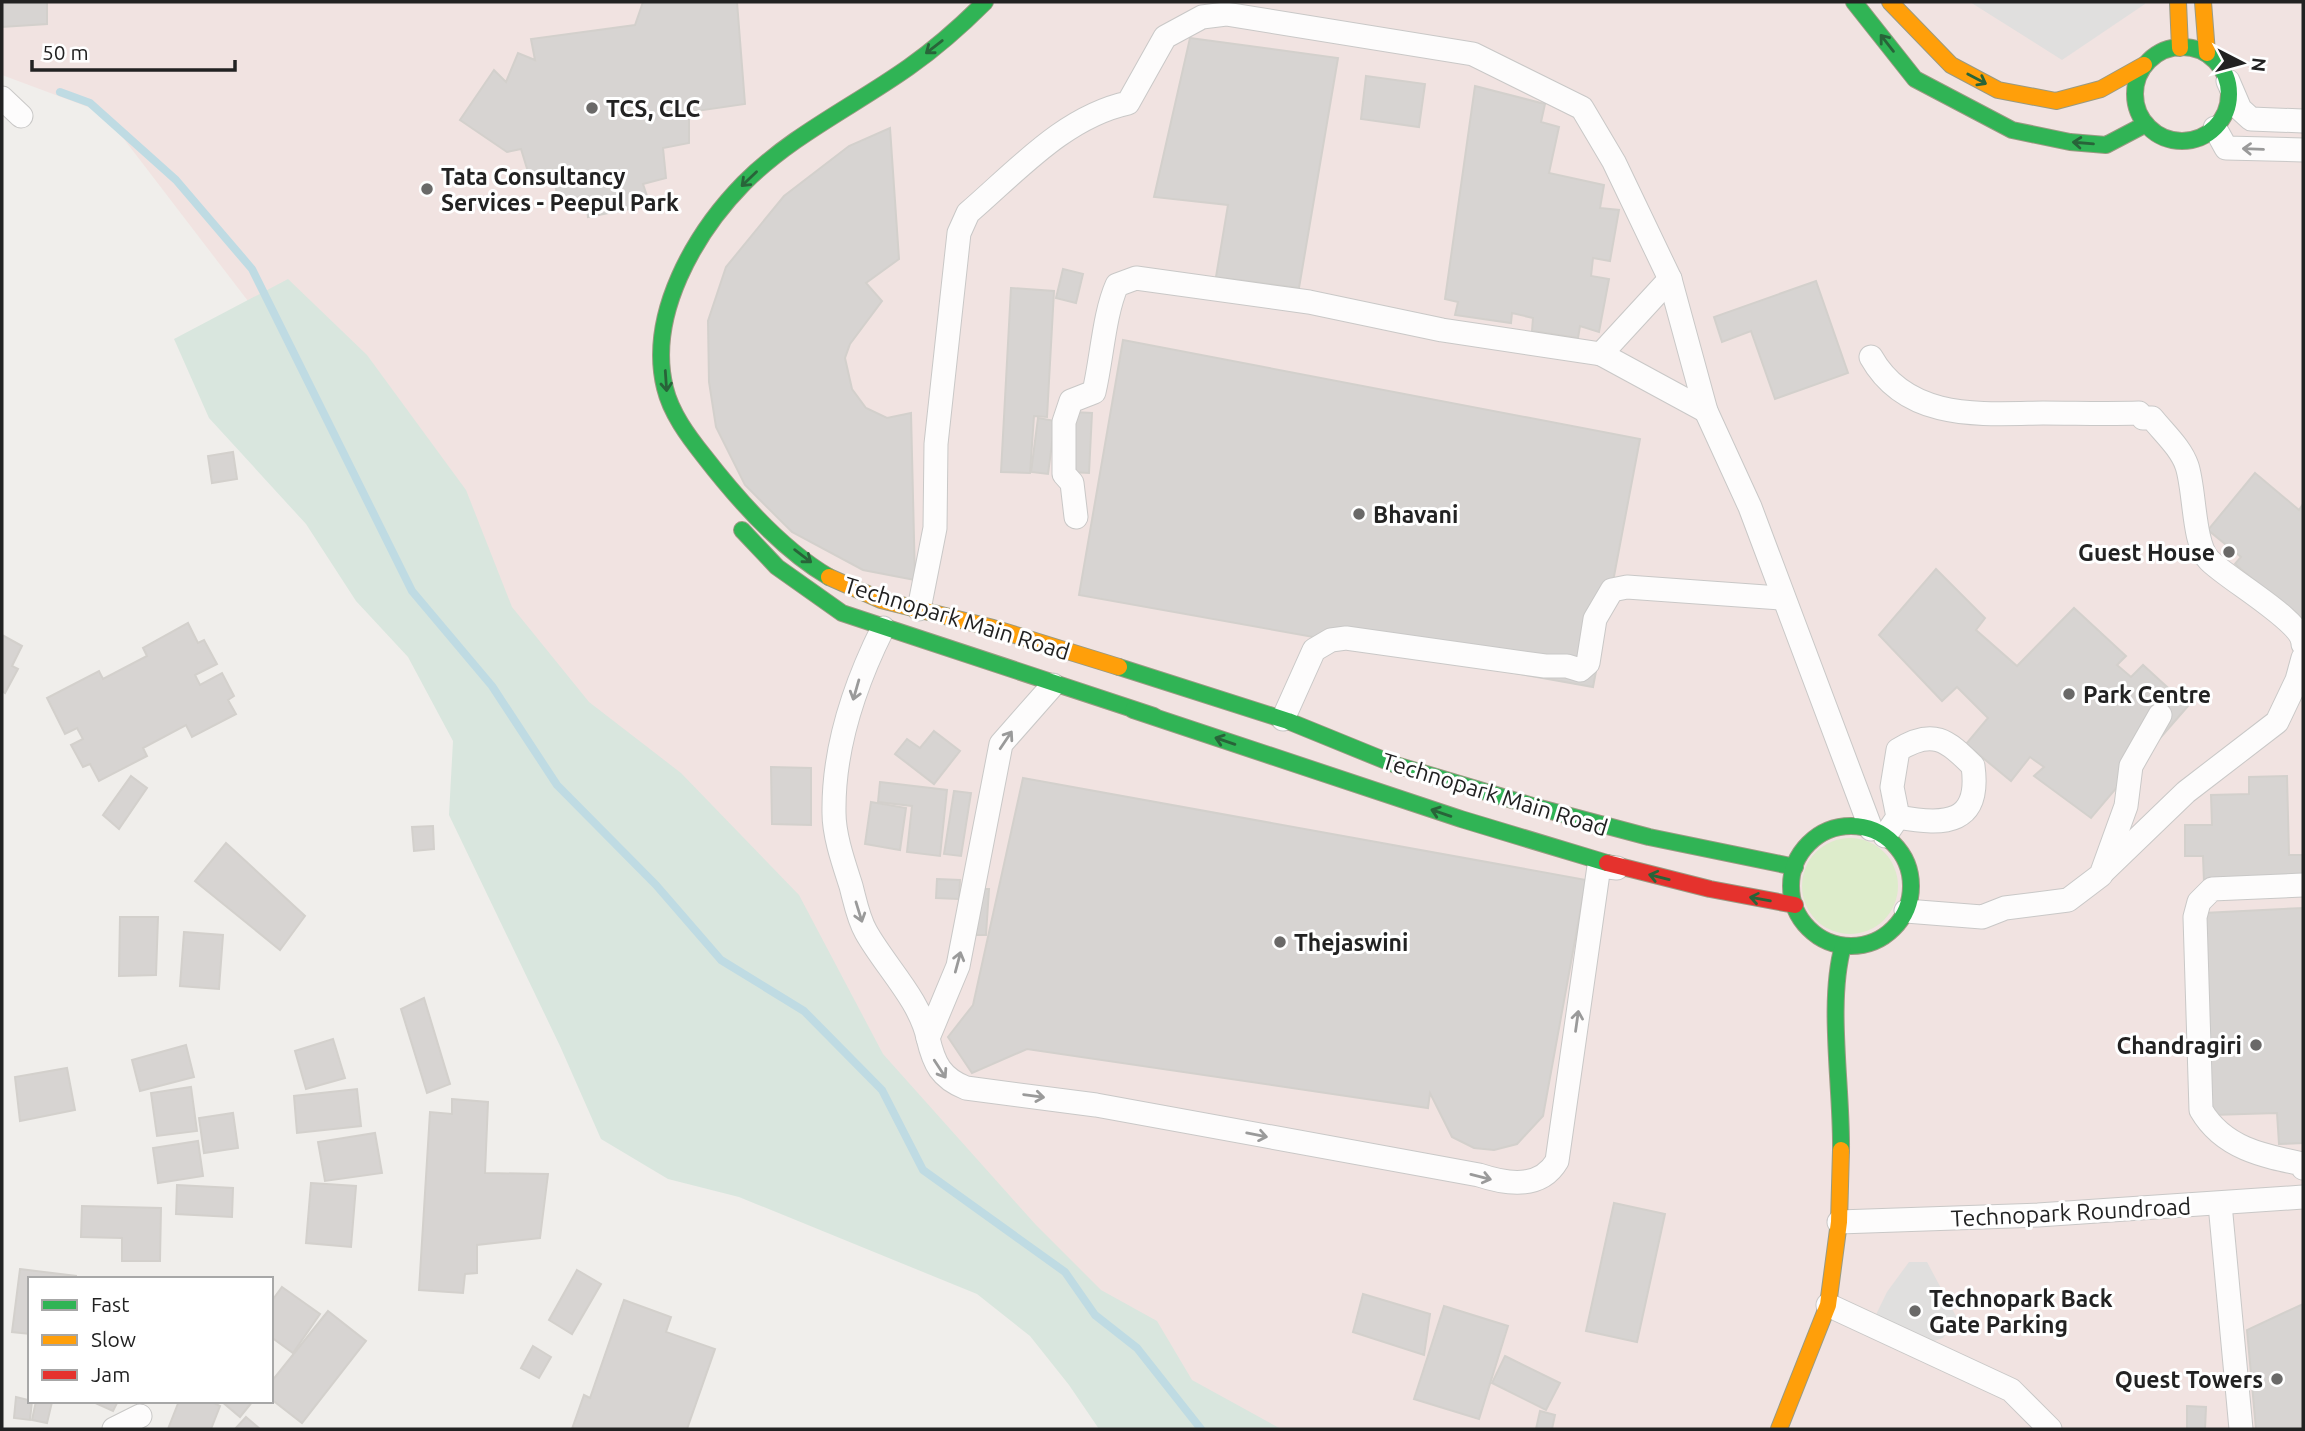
<svg xmlns="http://www.w3.org/2000/svg" width="2305" height="1431" font-family="Ubuntu,sans-serif">
<style>
.commercial{fill:#f1e3e1}
.grass{fill:#ddeccb}
.wetland{fill:#d9e6de}
.parking{fill:#e0dfde}
.lines{fill:none;stroke-linecap:round;stroke-linejoin:round}
.stream{stroke:#bfdbe3;stroke-width:8}
.building{fill:#d7d4d2;stroke:#d3d0cc;stroke-width:2}
.street-casing{stroke:#c9c8c7;stroke-width:25}
.fast-casing{stroke:#999a82;stroke-width:18}
.slow-casing{stroke:#999a82;stroke-width:18}
.jam-casing{stroke:#999a82;stroke-width:18}
.street{stroke:#fdfcfc;stroke-width:23}
.fast{stroke:#30b455;stroke-width:16}
.slow{stroke:#ff9f0a;stroke-width:16}
.jam{stroke:#e5322d;stroke-width:16}
.oneway{stroke:#286439}
.oneway2{stroke:#9a9a9a}
.poi-dot{fill:#6a6968;stroke:#fff;stroke-width:2.5}
.labels{text-anchor:middle;dominant-baseline:central;stroke-width:6;stroke-linejoin:round;paint-order:stroke}
.poi-label{font-size:23px;font-weight:bold;fill:#222;stroke:#fff;text-anchor:start}
.street-label{font-size:23px;fill:#222;stroke:#fff}
</style>
<rect width="100%" height="100%" fill="#f0eeeb"/>
<!-- commercial -->
<path class="commercial" d="M2,2H2303V1429H1168L637,809L104,113L2,75Z"/>
<!-- grass -->
<circle class="grass" cx="1850" cy="886" r="48"/>
<!-- wetland -->
<path class="wetland" d="M288,279L367,355L466,490L512,607L589,702L681,773L799,895L883,1054L1036,1225L1101,1290L1157,1321L1192,1380L1281,1429H1099L1069,1385L1030,1336L977,1294L739,1197L668,1179L601,1139L560,1046L449,815L453,741L408,657L356,601L306,524L209,418L174,339Z"/>
<!-- parking -->
<g class="parking">
<path d="M1970,2H2145V4L2062,60Z"/>
<path d="M1909,1262H1927L1958,1320L1943,1338L1920,1346L1872,1323L1887,1292Z"/>
</g>
<g class="lines">
<!-- stream -->
<path class="stream" d="M60,92L90,103L176,180L252,269L412,591L492,686L557,785L656,885L721,960L804,1011L882,1090L923,1170L1065,1272L1095,1315L1137,1348L1201,1429"/>
</g>
<!-- building -->
<g class="building">
<path d="M2,2H47V24L2,27Z"/>
<path d="M643,2H737L745,104L689,112V143L663,148L666,178L643,184L650,205L588,217L586,197L559,203L552,170L529,175L521,149L507,152L460,120L494,70L506,82L518,53L535,60L531,39L635,25Z"/>
<path d="M1190,38L1338,58L1299,288L1216,277L1228,205L1154,197Z"/>
<path d="M1366,76L1425,84L1419,127L1361,119Z"/>
<path d="M1475,86L1545,104L1541,122L1559,127L1549,173L1604,185L1600,208L1619,210L1610,261L1593,258L1591,276L1609,279L1599,332L1580,326L1578,338L1532,331L1533,318L1512,313L1511,323L1455,315L1458,302L1445,299Z"/>
<path d="M890,128L899,259L866,283L882,301L850,344L845,358L852,389L866,408L887,418L911,413L915,580L863,570L792,532L745,485L716,427L709,382L708,321L726,267L784,196L849,146Z"/>
<path d="M1063,269L1083,274L1076,303L1056,298Z"/>
<path d="M1816,281L1848,373L1775,399L1751,331L1722,342L1714,317Z"/>
<path d="M1011,288L1054,291L1047,417L1034,416L1030,473L1001,472Z"/>
<path d="M1123,340L1640,439L1593,687L1079,595Z"/>
<path d="M1073,412L1092,413L1089,473L1070,472Z"/>
<path d="M1038,418L1055,421L1048,474L1031,472Z"/>
<path d="M233,452L237,479L212,483L208,456Z"/>
<path d="M2255,473L2299,510L2303,504V622L2235,564L2241,557L2208,530Z"/>
<path d="M1936,569L1985,618L1976,630L2017,666L2074,608L2126,656L2117,665L2131,677L2143,665L2188,706L2142,759L2131,751L2120,764L2129,773L2091,818L2034,776L2044,767L2030,757L2011,781L1966,744L1988,718L1957,687L1942,701L1879,635Z"/>
<path d="M188,623L198,643L204,640L217,664L195,675L200,685L222,673L234,696L228,700L236,714L192,737L186,725L143,748L147,756L99,781L90,764L83,767L71,745L83,739L77,728L65,734L47,698L99,671L103,679L147,656L143,648Z"/>
<path d="M2,635L22,646L12,666L18,669L5,693L2,691Z"/>
<path d="M934,731L960,751L934,784L895,754L907,739L920,748Z"/>
<path d="M771,767L811,768V825L772,824Z"/>
<path d="M131,776L147,788L119,829L103,815Z"/>
<path d="M2287,776L2289,855H2303V879L2204,882L2203,856H2185V825H2212L2211,795L2249,794V777Z"/>
<path d="M1023,778L1586,880L1543,1116L1517,1144L1494,1150L1474,1148L1452,1137L1430,1093L1428,1108L1027,1049L972,1073L948,1037L973,1005Z"/>
<path d="M880,782L947,790L940,856L907,852L912,806L878,802Z"/>
<path d="M954,791L971,793L961,856L944,854Z"/>
<path d="M871,802L906,808L900,850L865,844Z"/>
<path d="M433,826L434,849L414,851L412,827Z"/>
<path d="M226,843L305,916L280,950L195,881Z"/>
<path d="M937,879L960,880L959,899L936,898Z"/>
<path d="M975,889H989L986,935H972Z"/>
<path d="M2303,908V1143L2279,1144L2277,1113L2212,1115L2204,913Z"/>
<path d="M120,917H158L156,975L119,976Z"/>
<path d="M184,932L223,935L219,989L180,986Z"/>
<path d="M424,998L450,1084L427,1093L401,1009Z"/>
<path d="M333,1039L345,1078L306,1089L295,1051Z"/>
<path d="M186,1045L194,1077L140,1091L132,1060Z"/>
<path d="M67,1068L75,1110L20,1121L15,1077Z"/>
<path d="M191,1087L197,1131L157,1136L151,1093Z"/>
<path d="M357,1089L361,1126L297,1133L294,1096Z"/>
<path d="M452,1099L488,1102L485,1173L548,1174L540,1238L477,1245V1273L465,1274L463,1293L419,1290L430,1112L452,1114Z"/>
<path d="M233,1113L238,1148L204,1153L199,1118Z"/>
<path d="M375,1133L382,1173L325,1181L318,1142Z"/>
<path d="M198,1141L203,1176L158,1183L153,1148Z"/>
<path d="M311,1183L356,1186L351,1247L306,1243Z"/>
<path d="M177,1185L233,1188L232,1217L176,1214Z"/>
<path d="M1614,1203L1665,1214L1637,1342L1586,1331Z"/>
<path d="M82,1206L161,1208L160,1261H122V1238L81,1237Z"/>
<path d="M20,1269L76,1276V1279H30V1334L12,1332Z"/>
<path d="M577,1270L601,1284L572,1334L549,1320Z"/>
<path d="M282,1287L320,1314L293,1353L271,1337V1302Z"/>
<path d="M1363,1294L1430,1314L1424,1355L1353,1332Z"/>
<path d="M624,1300L671,1317L666,1332L715,1349L687,1429H572L584,1395L590,1398Z"/>
<path d="M2303,1304V1429H2256L2247,1330Z"/>
<path d="M1444,1306L1508,1326L1479,1419L1414,1399Z"/>
<path d="M328,1311L366,1341L302,1423L271,1399V1382Z"/>
<path d="M533,1346L551,1357L539,1378L521,1368Z"/>
<path d="M1505,1356L1560,1383L1546,1410L1492,1383Z"/>
<path d="M16,1397L32,1401L30,1420L14,1418Z"/>
<path d="M36,1401L52,1402L47,1423L32,1420Z"/>
<path d="M91,1401H118L113,1411Z"/>
<path d="M179,1401H210L220,1406L211,1429H168Z"/>
<path d="M221,1401H253L240,1417Z"/>
<path d="M2187,1406L2206,1407L2205,1429H2187Z"/>
<path d="M1540,1411L1555,1415L1552,1429H1536Z"/>
<path d="M246,1417L260,1429H235Z"/>
</g>
<g class="lines">
<defs>
<g id="street">
<path d="M2228,81L2240,109L2251,119L2303,121"/>
<path d="M2,98L21,116"/>
<path d="M2215,128L2226,148L2303,150"/>
<path d="M1601,354L1670,279"/>
<path d="M1871,357C1907,421 1980,414 2043,413C2075,413 2107,414 2139,413L2143,418H2152C2164,433 2181,448 2187,466C2195,490 2193,544 2209,560C2227,579 2303,621 2303,644"/>
<path d="M1076,517L1072,483L1064,474V422L1071,401L1094,392C1102,358 1104,314 1117,285L1136,278L1309,302L1442,330L1601,354L1706,411"/>
<path d="M919,609L935,528L936,444L959,233L968,213C1017,171 1064,117 1128,103L1165,37L1202,17L1226,14L1473,54L1582,108L1614,162L1670,279L1706,411L1750,507L1871,829"/>
<path d="M883,628C855,684 833,749 834,813C834,836 844,864 851,886C855,901 858,918 866,932C885,966 920,1000 928,1038L958,966L1001,744L1053,685"/>
<path d="M1283,719L1314,650L1331,640L1346,638L1545,666H1567L1580,670L1588,663L1595,619L1612,590L1627,587L1781,598"/>
<path d="M1885,836L1898,817C1946,826 1981,824 1973,766C1947,740 1933,728 1898,750L1892,787L1898,817"/>
<path d="M2104,871L2186,792L2277,722L2297,680L2303,658"/>
<path d="M2303,885L2212,889L2199,902L2195,917L2201,1110C2223,1148 2263,1156 2303,1164V1168"/>
<path d="M1906,911L1982,917L2005,908L2068,900L2101,875L2126,806L2131,766L2160,715"/>
<path d="M928,1038C934,1064 941,1078 966,1088L1096,1105L1479,1175C1506,1184 1540,1190 1557,1161L1599,866L1617,868"/>
<path d="M2220,1204L2241,1429"/>
<path d="M1839,1222L2038,1215L2303,1197"/>
<path d="M1828,1305L2011,1390L2050,1429"/>
<path d="M114,1429L140,1416"/>
</g>
<g id="fast">
<path d="M1854,2L1915,79L2012,130L2070,142L2106,145L2146,124"/>
<circle cx="2182" cy="94" r="47"/>
<path d="M742,530L777,567L842,613L1154,716"/>
<path d="M829,577C781,549 738,500 704,456C688,436 671,413 665,388C647,315 695,233 744,183C792,135 854,106 909,67C936,48 961,26 985,2"/>
<path d="M1119,667L1288,721L1396,765L1536,807L1649,837L1795,867"/>
<path d="M1133,710L1461,819L1607,863"/>
<circle cx="1851" cy="886" r="60"/>
<path d="M1841,1150C1842,1088 1827,1003 1843,946"/>
</g>
<g id="slow">
<path d="M1890,2L1951,65L1998,90L2056,101L2101,89L2144,65"/>
<path d="M2178,2L2180,48"/>
<path d="M2203,2L2207,53"/>
<path d="M829,577L881,600L993,628L1119,667"/>
<path d="M1779,1429L1828,1305L1839,1222L1841,1150"/>
</g>
<path id="jam" d="M1607,863L1710,889L1795,905"/>
</defs>
<!-- street casing -->
<use href="#street" class="street-casing"/>
<!-- fast casing -->
<use href="#fast" class="fast-casing"/>
<!-- slow casing -->
<use href="#slow" class="slow-casing"/>
<!-- jam casing -->
<use href="#jam" class="jam-casing"/>
<!-- street -->
<use href="#street" class="street"/>
<!-- fast -->
<use href="#fast" class="fast"/>
<!-- slow -->
<use href="#slow" class="slow"/>
<!-- jam -->
<use href="#jam" class="jam"/>
</g>
<!-- one-way arrows -->
<defs><path id="oneway-shaft" d="M-6 0H5M1.5-3L5.5 0L1.5 3" fill="none" stroke-width="1.6" stroke-linecap="round" stroke-linejoin="round" transform="scale(1.75)"/></defs>
<g class="oneway">
<use href="#oneway-shaft" transform="translate(1887 43) rotate(-128)"/>
<use href="#oneway-shaft" transform="translate(934 47) rotate(142)"/>
<use href="#oneway-shaft" transform="translate(1977 79) rotate(28)"/>
<use href="#oneway-shaft" transform="translate(2083 143) rotate(-175)"/>
<use href="#oneway-shaft" transform="translate(749 179) rotate(136)"/>
<use href="#oneway-shaft" transform="translate(666 381) rotate(86)"/>
<use href="#oneway-shaft" transform="translate(803 556) rotate(37)"/>
<use href="#oneway-shaft" transform="translate(1225 741) rotate(-161)"/>
<use href="#oneway-shaft" transform="translate(1441 813) rotate(-161)"/>
<use href="#oneway-shaft" transform="translate(1659 877) rotate(-166)"/>
<use href="#oneway-shaft" transform="translate(1760 899) rotate(-170)"/>
</g>
<g class="oneway2">
<use href="#oneway-shaft" transform="translate(2253 149) rotate(-178)"/>
<use href="#oneway-shaft" transform="translate(856 690) rotate(106)"/>
<use href="#oneway-shaft" transform="translate(1006 740) rotate(-56)"/>
<use href="#oneway-shaft" transform="translate(859 912) rotate(73)"/>
<use href="#oneway-shaft" transform="translate(958 962) rotate(-75)"/>
<use href="#oneway-shaft" transform="translate(1577 1021) rotate(-82)"/>
<use href="#oneway-shaft" transform="translate(940 1069) rotate(57)"/>
<use href="#oneway-shaft" transform="translate(1034 1096) rotate(8)"/>
<use href="#oneway-shaft" transform="translate(1257 1135) rotate(11)"/>
<use href="#oneway-shaft" transform="translate(1481 1177) rotate(14)"/>
</g>
<!-- markers -->
<g class="poi-dot">
<circle cx="592" cy="108" r="7"/>
<circle cx="427" cy="189" r="7"/>
<circle cx="1359" cy="514" r="7"/>
<circle cx="2229" cy="552" r="7"/>
<circle cx="2069" cy="694" r="7"/>
<circle cx="1280" cy="942" r="7"/>
<circle cx="2256" cy="1045" r="7"/>
<circle cx="1915" cy="1311" r="7"/>
<circle cx="2277" cy="1379" r="7"/>
</g>
<g class="labels">
<!-- poi labels -->
<g class="poi-label">
<text x="606" y="108">TCS, CLC</text>
<text x="441" y="176">Tata Consultancy<tspan x="441" dy="26">Services - Peepul Park</tspan></text>
<text x="1373" y="514">Bhavani</text>
<text x="2215" y="552" text-anchor="end">Guest House</text>
<text x="2083" y="694">Park Centre</text>
<text x="1294" y="942">Thejaswini</text>
<text x="2242" y="1045" text-anchor="end">Chandragiri</text>
<text x="1929" y="1298">Technopark Back<tspan x="1929" dy="26">Gate Parking</tspan></text>
<text x="2263" y="1379" text-anchor="end">Quest Towers</text>
</g>
<!-- street labels -->
<g class="street-label">
<text transform="translate(957 618) rotate(17)">Technopark Main Road</text>
<text transform="translate(1495 794) rotate(17)">Technopark Main Road</text>
<text transform="translate(2071 1212) rotate(-3)">Technopark Roundroad</text>
</g>
</g>
<!-- border -->
<rect width="2305" height="1431" fill="none" stroke="#222222" stroke-width="7"/>
<!-- legend -->
<rect x="28" y="1277" width="245" height="126" fill="#ffffff" stroke="#a7a7a7" stroke-width="2"/>
<rect x="42" y="1300" width="35" height="10" fill="#30b455" stroke="#a7a7a7" stroke-width="2"/>
<text x="91" y="1312" font-size="21" fill="#222222">Fast</text>
<rect x="42" y="1335" width="35" height="10" fill="#ff9f0a" stroke="#a7a7a7" stroke-width="2"/>
<text x="91" y="1347" font-size="21" fill="#222222">Slow</text>
<rect x="42" y="1370" width="35" height="10" fill="#e5322d" stroke="#a7a7a7" stroke-width="2"/>
<text x="91" y="1382" font-size="21" fill="#222222">Jam</text>
<!-- north arrow -->
<g transform="translate(2242 63) rotate(96)" stroke="#ffffff" stroke-width="5" paint-order="stroke">
<path d="M0-5L12 26L0 18L-12 26Z" fill="#222222"/>
<text y="-10" font-size="19" font-weight="bold" text-anchor="middle" fill="#222222">N</text>
</g>
<!-- scale -->
<path d="M32 60v10h203v-10" fill="none" stroke="#222222" stroke-width="3.5"/>
<text x="42" y="60" font-size="21" fill="#222222" stroke="#ffffff" stroke-width="5" paint-order="stroke">50 m</text>
</svg>
